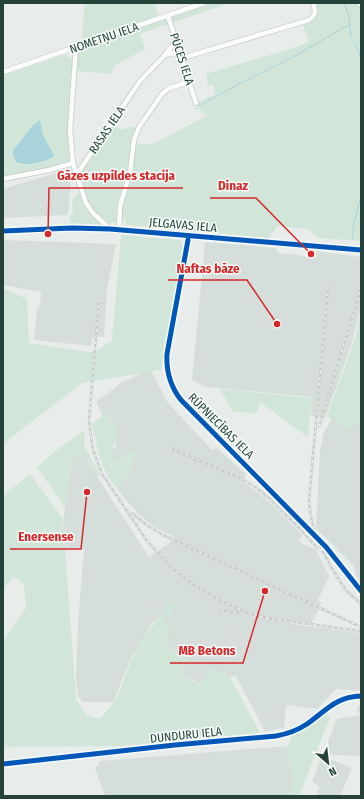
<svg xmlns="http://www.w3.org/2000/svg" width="364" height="799" font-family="'Fira Sans Condensed',sans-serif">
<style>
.built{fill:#d6dedb}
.green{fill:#d1e6d8;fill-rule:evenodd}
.water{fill:#a9d4db}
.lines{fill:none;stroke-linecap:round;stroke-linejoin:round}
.stream{stroke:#a9d4db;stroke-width:1}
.minor-casing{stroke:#c5cac8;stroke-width:6}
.tertiary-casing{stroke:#c5cac8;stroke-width:7}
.minor{stroke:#fcfcfc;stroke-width:4.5}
.tertiary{stroke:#fcfcfc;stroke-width:5.5}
.rail-casing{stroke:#c9cdcc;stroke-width:2.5}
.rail{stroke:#f7fbf9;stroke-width:1;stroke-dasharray:3;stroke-linecap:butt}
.cycleway-casing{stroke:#f7fbf9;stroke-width:8}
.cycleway{stroke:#0057b8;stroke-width:5}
.labels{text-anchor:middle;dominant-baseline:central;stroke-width:3;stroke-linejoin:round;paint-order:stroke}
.street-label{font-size:12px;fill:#24423a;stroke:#f7fbf9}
.leader{fill:none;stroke:#d62828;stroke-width:1.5}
.callout-dot{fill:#d62828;stroke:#f7fbf9;stroke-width:1.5}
.callout-label{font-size:13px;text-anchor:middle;font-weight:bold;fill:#d62828;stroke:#f7fbf9;stroke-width:3;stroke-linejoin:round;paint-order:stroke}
</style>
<rect width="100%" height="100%" fill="#e8edeb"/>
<!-- built -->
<g class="built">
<path d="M69,169L71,178L68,215L3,218V189Z"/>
<path d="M3,240L116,244L107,290L104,337H92L91,346L34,340L37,309L40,306L41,292L3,285Z"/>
<path d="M205,242L276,248L278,253L305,256L306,258H316V251L361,257V306L352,343L325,418L311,416L312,397L206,387L192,380Z"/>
<path d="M361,319V581L355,575V567L316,528L320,451L324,432L330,422Z"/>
<path d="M150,369L168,403L212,450L217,448L246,474L243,482L253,489L275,507L302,535L299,542L316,550L329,576L318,600L321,603L312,623L293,620L292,624L361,633V691L336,689L317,709L286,705L284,728L265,731L235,675L211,689L179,674L186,659L161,649L170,628L154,621L132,656L113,702H83L78,697L76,679L78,623L84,549L60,547L71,460L79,454L87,461L149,557L172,541L174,537L154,527L140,515L125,499L112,482L101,459L117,446L96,402L121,383Z"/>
<path d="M361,704V756L334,755L324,751L337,719L360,715L357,709Z"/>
<path d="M289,746L297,796H105L95,769L100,761Z"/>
<path d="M322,756L352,768L340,796H316L320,786L312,782Z"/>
</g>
<!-- green -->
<g class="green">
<path d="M87,3H155L158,16L85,42L82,39L84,7Z"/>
<path d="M212,3H230L140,34L145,49L114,66L111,74L77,71L78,52L81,48Z"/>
<path d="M314,3H355L361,8V241L318,238L308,229L277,226L269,238L127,225L125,219L105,225L71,223L69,219L73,211L72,200L83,189L80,178V174L113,125L122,130L133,126L137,128L132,144H153L208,115L201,112L197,103L215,94L213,85L208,86L206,74L290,49L309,42L303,25C317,19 318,17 314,3Z"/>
<path d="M65,55L72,59L73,71L70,157L68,164L3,178V75ZM40,123L43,135L54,155L53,158L36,163L20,164L16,145L32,126Z"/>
<path d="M121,235L180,240L184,246L161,370L82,383L3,444V288L27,299L29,343L90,352L98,350L112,340Z"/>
<path d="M361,311V354L360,359L361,422L349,428L327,416L355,339Z"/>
<path d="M220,389L312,398L308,437L261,403L256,413L233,412Z"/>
<path d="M108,412L111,421L119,429L110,456L121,461L130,451L135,455L132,468L118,489C99,468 98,450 92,423Z"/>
<path d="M85,430L84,445L100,475L98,477L87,461L79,454L71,460L65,507L37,467L58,449Z"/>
<path d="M30,474L63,519L60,547H65L76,699L86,715L99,719C120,701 122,680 133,657C141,639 154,623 168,609V598L176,607L162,623L172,628L165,646L186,657L179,674L200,685L212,667L230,677L259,731L258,733L121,746L3,747V641L26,608L24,584L14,577L3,588V496Z"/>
<path d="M326,713L329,715L330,718L299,796H288L292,783L288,746L292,735Z"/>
</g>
<!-- water -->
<path class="water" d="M40,120L43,135L54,155L52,158C43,162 26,167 16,162L13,154V150L32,126Z"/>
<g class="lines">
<!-- stream -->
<g class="stream">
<path d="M343,3C350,13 350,24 351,37"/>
<path d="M354,42L361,57"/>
<path d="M199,106L239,84L293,57L341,29L350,25"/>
<path d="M195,109L197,107"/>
<path d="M352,239L354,223L361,196"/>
</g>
<defs>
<g id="minor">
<path d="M359,3L361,5"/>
<path d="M168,16L196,103"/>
<path d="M176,41L165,55L174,53L182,58"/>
<path d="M76,47L70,130L73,163L86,203L93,213L110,229"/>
<path d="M182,58L309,20C316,15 316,11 313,3"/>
<path d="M3,72L204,3"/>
<path d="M77,174L140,81L165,55"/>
<path d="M3,179L49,170L73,163"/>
<path d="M119,229L120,206L130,173L134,140L139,127L162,94L169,88L189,82"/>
<path d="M189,235L167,354C166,372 170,386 181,400L326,547L361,591"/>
</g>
<g id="tertiary">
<path d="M3,231L72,228L110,229L361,250"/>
<path d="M3,764L175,745L276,736C287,734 298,730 307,724C327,710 335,697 361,696"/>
</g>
</defs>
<!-- minor casing -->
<use href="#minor" class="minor-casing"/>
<!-- tertiary casing -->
<use href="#tertiary" class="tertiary-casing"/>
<!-- minor -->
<use href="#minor" class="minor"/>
<!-- tertiary -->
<use href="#tertiary" class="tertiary"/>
<defs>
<g id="rail">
<path d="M328,287L309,500C310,529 322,554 338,578"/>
<path d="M99,299L89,421L93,450L102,474L147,541L173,569L191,583L221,601L251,614L271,619"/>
<path d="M319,427L361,288"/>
<path d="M169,448L242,479L255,487L270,499L302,531L317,548"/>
<path d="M132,513L148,526L163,535L361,627"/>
<path d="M335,574L346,590L361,604"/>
<path d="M221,610L238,613"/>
<path d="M266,618L361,631"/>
</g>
</defs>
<!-- rail casing -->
<use href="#rail" class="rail-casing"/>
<!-- rail -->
<use href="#rail" class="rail"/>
<defs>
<g id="cycleway">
<path d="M3,231L72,228L110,229L361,250"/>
<path d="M188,240L167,354C166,372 170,386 181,400L326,547L361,591"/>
<path d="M3,764L175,745L276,736C287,734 298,730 307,724C327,710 335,697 361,696"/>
</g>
</defs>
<!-- cycleway casing -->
<use href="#cycleway" class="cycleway-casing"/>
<!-- cycleway -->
<use href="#cycleway" class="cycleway"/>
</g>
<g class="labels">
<!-- street labels -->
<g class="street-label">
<text transform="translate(104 38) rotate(-19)">NOMETŅU IELA</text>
<text transform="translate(182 59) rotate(72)">PŪCES IELA</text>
<text transform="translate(107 130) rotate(-56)">RASAS IELA</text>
<text transform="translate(183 225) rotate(5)">JELGAVAS IELA</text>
<text transform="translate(221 426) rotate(45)">RŪPNIECĪBAS IELA</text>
<text transform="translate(186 735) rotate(-6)">DUNDURU IELA</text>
</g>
</g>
<!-- callouts -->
<path class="leader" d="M48 234L49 188H183M311 254L256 198H210M277 324L247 280H168M87 492L81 549H10M265 591L243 663H170"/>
<g class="callout-dot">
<circle cx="48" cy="234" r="4"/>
<circle cx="311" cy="254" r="4"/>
<circle cx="277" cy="324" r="4"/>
<circle cx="87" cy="492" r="4"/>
<circle cx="265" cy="591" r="4"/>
</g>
<g class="callout-label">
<text x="116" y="180">Gāzes uzpildes stacija</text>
<text x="233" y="190">Dinaz</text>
<text x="208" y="273">Naftas bāze</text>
<text x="46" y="541">Enersense</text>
<text x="207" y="655">MB Betons</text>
</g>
<!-- border -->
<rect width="364" height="799" fill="none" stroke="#24423a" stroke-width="8"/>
<!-- north arrow -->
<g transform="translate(328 763) rotate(152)" stroke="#f7fbf9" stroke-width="3" paint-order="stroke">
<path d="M0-3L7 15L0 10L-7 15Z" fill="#24423a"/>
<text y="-6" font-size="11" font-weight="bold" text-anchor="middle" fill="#24423a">N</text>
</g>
</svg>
